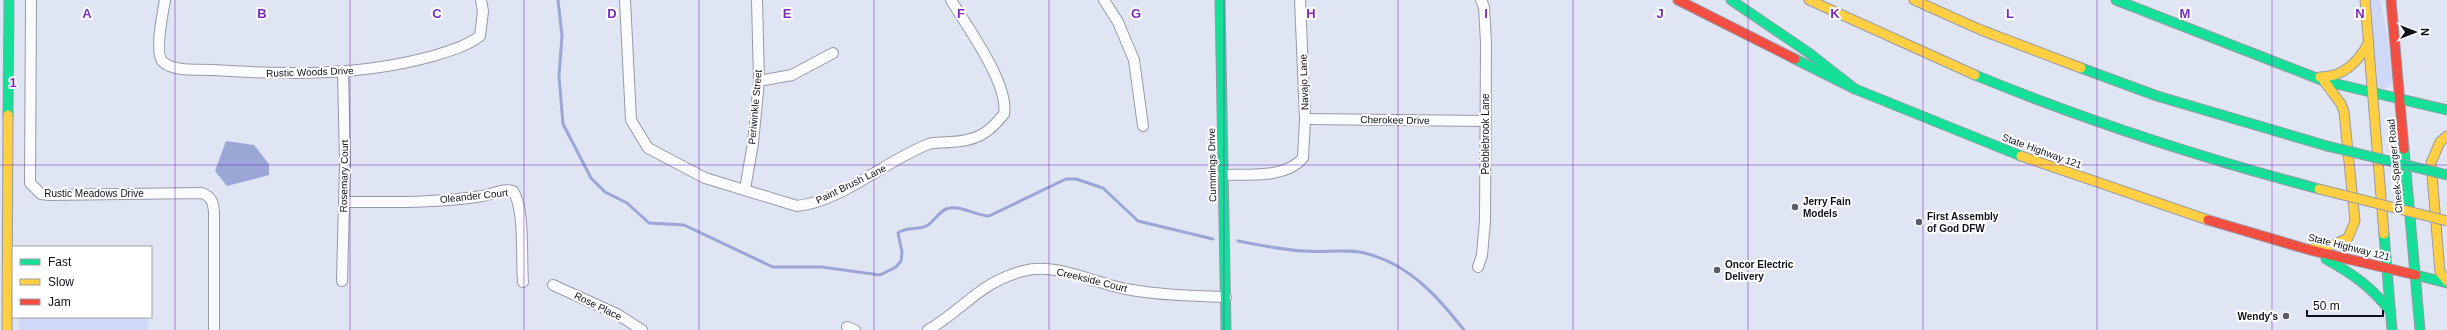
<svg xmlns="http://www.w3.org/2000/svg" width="2447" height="330" font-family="Arial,sans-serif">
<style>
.green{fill:#d0d8f7}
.water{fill:#9ba6d7}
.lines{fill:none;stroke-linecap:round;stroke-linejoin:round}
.stream{stroke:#9ba6d7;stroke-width:3}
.street-casing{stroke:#979aa7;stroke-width:12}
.fast-casing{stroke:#979aa7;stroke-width:11}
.slow-casing{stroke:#979aa7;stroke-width:11}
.jam-casing{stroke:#979aa7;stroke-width:11}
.street{stroke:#fafbfd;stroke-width:10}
.fast{stroke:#16e098;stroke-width:9}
.slow{stroke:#ffcf43;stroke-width:9}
.jam{stroke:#f24e42;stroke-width:9}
.fast-bridge-casing{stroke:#979aa7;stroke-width:11;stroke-linecap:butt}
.slow-bridge-casing{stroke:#979aa7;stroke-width:11;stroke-linecap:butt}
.fast-bridge{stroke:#16e098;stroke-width:9}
.slow-bridge{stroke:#ffcf43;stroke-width:9}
.grid{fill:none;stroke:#7b2cbf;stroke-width:1;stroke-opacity:0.55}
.poi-dot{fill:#585b68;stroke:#fff;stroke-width:1.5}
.labels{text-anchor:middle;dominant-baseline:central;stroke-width:4;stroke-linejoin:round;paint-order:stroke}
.street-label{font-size:10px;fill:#0e111c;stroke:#fff}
.poi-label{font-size:10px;font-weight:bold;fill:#0e111c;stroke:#fff;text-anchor:start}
.grid-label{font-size:13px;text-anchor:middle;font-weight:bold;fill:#7b2cbf;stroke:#fff;stroke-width:4;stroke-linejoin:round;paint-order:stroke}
</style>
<rect width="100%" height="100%" fill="#e0e5f4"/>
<!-- green -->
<g class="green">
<path d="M2370,0H2380L2388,38L2392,83L2385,89L2378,88Z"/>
<path d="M19,317H149L148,330H19Z"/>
</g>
<!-- water -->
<path class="water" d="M226,141L254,145L269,164V175L227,186L215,171Z"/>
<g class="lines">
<!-- stream -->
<g class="stream">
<path d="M558,0L562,36L559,76L563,124L591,178L605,192L627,203L649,223L684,225L773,267H822L880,275L896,267L901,261L902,252L898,233C907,226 919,231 928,225C934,221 939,212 946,209C960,204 975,216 989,216L1066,179H1076L1103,188L1138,221L1213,239"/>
<path d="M1238,241C1260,245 1282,250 1304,251C1324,253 1349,248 1368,254C1410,265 1438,297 1464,330"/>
</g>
<defs>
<g id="street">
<path d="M31,0L30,183L41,194L49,195L202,193C212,197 213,202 214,212V330"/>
<path d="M165,0C163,12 154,54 163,62C174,72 199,69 213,70C287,75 361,76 433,56C449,51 467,46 480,36L483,11L481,0"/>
<path d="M625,0L631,120L648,148L705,178L797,206C843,201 886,160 929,144C935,142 943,143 950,142C976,141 988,134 1004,114C1009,83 967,27 951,0"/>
<path d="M1104,0L1118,22L1134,60L1143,126"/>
<path d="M759,81L792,75L833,53"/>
<path d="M1305,119L1485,121"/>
<path d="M1223,175C1248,174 1285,179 1303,158L1305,119L1300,0"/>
<path d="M745,189L753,143L759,81L757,0"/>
<path d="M344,202C390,202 437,203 483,196C493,194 503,188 513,191C525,208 521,259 523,282"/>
<path d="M1478,267L1482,255L1485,221L1486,43L1484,7L1481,0"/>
<path d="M342,281L345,163L343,71"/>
<path d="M553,285L617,314L642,330"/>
<path d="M847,327L855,330"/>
<path d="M928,330C963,310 980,282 1023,271C1057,262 1093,283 1126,289C1159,295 1192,296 1226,297"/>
</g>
<g id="fast">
<path d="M1220,0L1226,330"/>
<path d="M1731,0L1809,53L1855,89"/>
<path d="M2116,0L2324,81L2447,110"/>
<path d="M1795,59L1855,89L2021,156"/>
<path d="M2081,68L2157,96L2327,146"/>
<path d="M1975,75C2087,121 2202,158 2319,189"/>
<path d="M8,115L9,0"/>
<path d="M2404,149L2420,330"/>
<path d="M2384,234L2392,330"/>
<path d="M2326,259C2351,273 2372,287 2389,310"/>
<path d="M2416,275L2447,283"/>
</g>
<g id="slow">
<path d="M1809,0L1975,75"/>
<path d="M1914,0L1981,30L2081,68"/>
<path d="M2365,0L2384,234"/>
<path d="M2320,77C2343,77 2357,63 2368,44"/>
<path d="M2447,136L2440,142L2431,163L2440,272L2447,281"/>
<path d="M2021,156L2208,220"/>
<path d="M2312,249L2335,244L2348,238L2355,221L2344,112L2341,104L2324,81"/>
<path d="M7,330L8,115"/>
</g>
<g id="jam">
<path d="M1678,0L1795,59"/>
<path d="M2391,0L2404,149"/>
<path d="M2208,220L2310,250L2416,275"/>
</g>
</defs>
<!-- street casing -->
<use href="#street" class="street-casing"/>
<!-- fast casing -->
<use href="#fast" class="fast-casing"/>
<!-- slow casing -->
<use href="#slow" class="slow-casing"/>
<!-- jam casing -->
<use href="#jam" class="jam-casing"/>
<!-- street -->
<use href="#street" class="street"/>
<!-- fast -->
<use href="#fast" class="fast"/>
<!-- slow -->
<use href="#slow" class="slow"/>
<!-- jam -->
<use href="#jam" class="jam"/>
<defs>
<path id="fast-bridge" d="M2327,146L2447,175"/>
<path id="slow-bridge" d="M2319,189L2447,221"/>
</defs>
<!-- fast-bridge casing -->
<use href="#fast-bridge" class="fast-bridge-casing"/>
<!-- slow-bridge casing -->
<use href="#slow-bridge" class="slow-bridge-casing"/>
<!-- fast-bridge -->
<use href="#fast-bridge" class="fast-bridge"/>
<!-- slow-bridge -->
<use href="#slow-bridge" class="slow-bridge"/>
</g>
<!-- grid -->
<path class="grid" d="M175,0V330M350,0V330M524,0V330M699,0V330M874,0V330M1049,0V330M1224,0V330M1398,0V330M1573,0V330M1748,0V330M1923,0V330M2097,0V330M2272,0V330M0,165H2447"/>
<!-- markers -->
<g class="poi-dot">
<circle cx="1795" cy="207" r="4"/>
<circle cx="1919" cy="222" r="4"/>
<circle cx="1717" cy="270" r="4"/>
<circle cx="2286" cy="316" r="4"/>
</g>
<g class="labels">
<!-- street labels -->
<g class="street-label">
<text transform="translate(310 72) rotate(-2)">Rustic Woods Drive</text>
<text transform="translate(1304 82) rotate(-92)">Navajo Lane</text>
<text transform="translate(755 107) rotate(-85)">Periwinkle Street</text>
<text transform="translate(1395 120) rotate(1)">Cherokee Drive</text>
<text transform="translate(1485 134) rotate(-90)">Pebblebrook Lane</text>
<text transform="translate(2042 151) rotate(20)">State Highway 121</text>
<text transform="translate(1212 165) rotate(-91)">Cummings Drive</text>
<text transform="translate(2395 166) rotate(-95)">Cheek-Sparger Road</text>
<text transform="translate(344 176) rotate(-89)">Rosemary Court</text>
<text transform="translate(851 184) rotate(-26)">Paint Brush Lane</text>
<text x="94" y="193">Rustic Meadows Drive</text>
<text transform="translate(474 196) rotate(-6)">Oleander Court</text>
<text transform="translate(2349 247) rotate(14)">State Highway 121</text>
<text transform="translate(1092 280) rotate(14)">Creekside Court</text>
<text transform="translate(598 306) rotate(26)">Rose Place</text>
</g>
<!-- poi labels -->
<g class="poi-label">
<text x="1803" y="201">Jerry Fain<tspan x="1803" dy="12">Models</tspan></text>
<text x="1927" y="216">First Assembly<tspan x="1927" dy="12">of God DFW</tspan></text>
<text x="1725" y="264">Oncor Electric<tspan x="1725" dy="12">Delivery</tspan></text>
<text x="2278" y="316" text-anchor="end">Wendy's</text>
</g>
</g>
<g class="grid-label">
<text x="87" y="18">A</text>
<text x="262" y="18">B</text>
<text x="437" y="18">C</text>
<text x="612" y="18">D</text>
<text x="787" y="18">E</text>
<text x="961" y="18">F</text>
<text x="1136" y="18">G</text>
<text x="1311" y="18">H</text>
<text x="1486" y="18">I</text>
<text x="1660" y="18">J</text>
<text x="1835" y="18">K</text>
<text x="2010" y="18">L</text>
<text x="2185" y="18">M</text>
<text x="2360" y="18">N</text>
<text x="13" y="87">1</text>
</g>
<!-- legend -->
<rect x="12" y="246" width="140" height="72" fill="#ffffff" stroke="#9fa0a4"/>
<rect x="20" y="259" width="20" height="6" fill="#16e098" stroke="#9fa0a4"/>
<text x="48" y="266" font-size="12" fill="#0e111c">Fast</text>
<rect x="20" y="279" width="20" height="6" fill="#ffcf43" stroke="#9fa0a4"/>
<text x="48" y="286" font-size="12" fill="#0e111c">Slow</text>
<rect x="20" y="299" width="20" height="6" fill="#f24e42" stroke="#9fa0a4"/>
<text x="48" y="306" font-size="12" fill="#0e111c">Jam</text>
<!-- north arrow -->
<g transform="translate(2415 32) rotate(90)" stroke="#ffffff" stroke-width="3" paint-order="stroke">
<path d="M0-3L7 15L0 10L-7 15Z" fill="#0e111c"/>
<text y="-6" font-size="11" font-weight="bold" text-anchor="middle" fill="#0e111c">N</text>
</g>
<!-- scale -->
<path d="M2307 310v6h76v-6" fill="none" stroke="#0e111c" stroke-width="2"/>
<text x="2313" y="310" font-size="12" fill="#0e111c" stroke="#ffffff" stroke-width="3" paint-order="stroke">50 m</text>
</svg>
